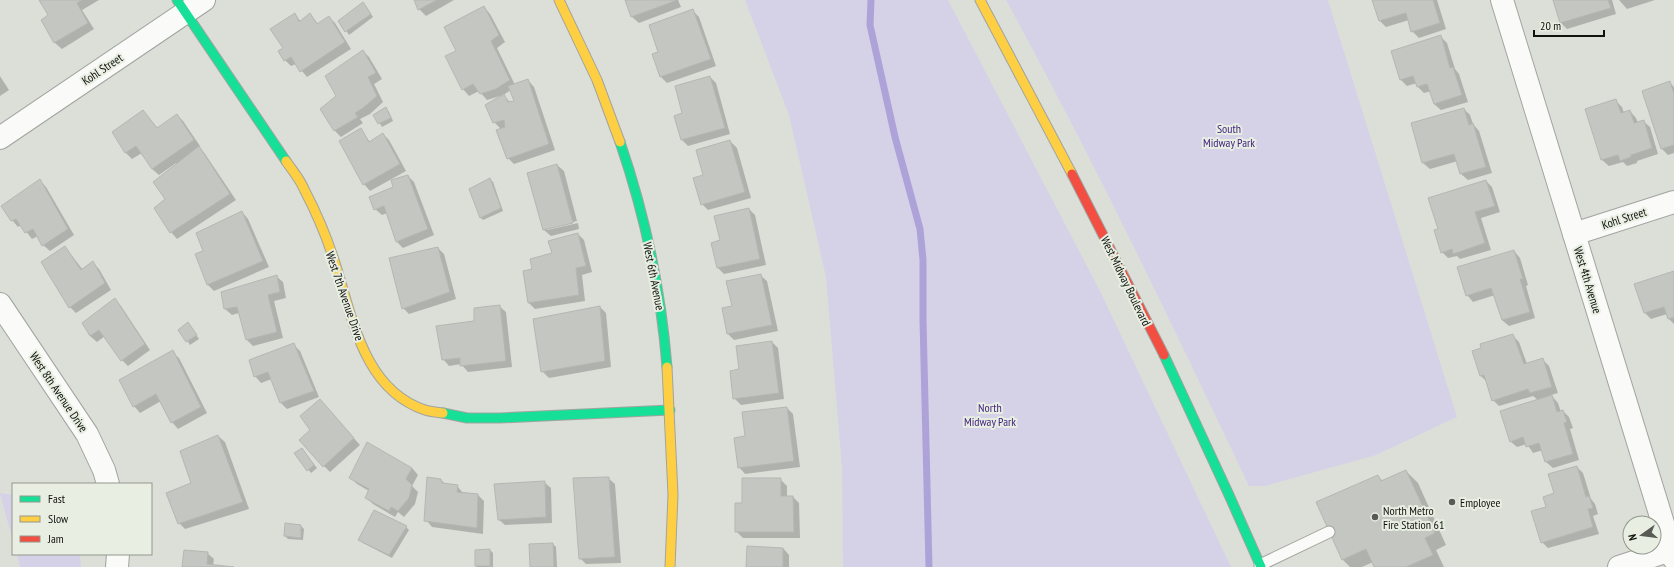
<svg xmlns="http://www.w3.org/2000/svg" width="1674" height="567" font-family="'PT Sans Narrow',sans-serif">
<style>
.green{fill:#d5d2e8}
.shadow{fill:#0003;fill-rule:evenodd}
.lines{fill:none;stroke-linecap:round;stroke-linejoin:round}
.stream{stroke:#aea3d9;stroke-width:7}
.building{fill:#c4c6c2;stroke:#b4b7b2}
.lane-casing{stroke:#a1a49f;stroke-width:13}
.street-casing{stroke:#a1a49f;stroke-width:24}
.fast-casing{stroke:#a1a49f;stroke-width:11}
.slow-casing{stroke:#a1a49f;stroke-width:11}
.jam-casing{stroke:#a1a49f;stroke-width:11}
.lane{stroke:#fafaf9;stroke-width:11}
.street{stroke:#fafaf9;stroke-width:22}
.fast{stroke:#16e098;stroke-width:9}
.slow{stroke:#ffcf43;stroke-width:9}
.jam{stroke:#f24e42;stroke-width:9}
.poi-dot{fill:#575a55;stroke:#e8efe2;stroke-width:1.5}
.labels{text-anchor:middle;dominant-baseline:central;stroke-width:4;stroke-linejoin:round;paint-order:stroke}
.street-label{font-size:12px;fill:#10120e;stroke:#e8efe2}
.park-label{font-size:12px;fill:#422280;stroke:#e8efe2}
.poi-label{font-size:12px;fill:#10120e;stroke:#e8efe2;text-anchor:start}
</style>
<rect width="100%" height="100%" fill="#dbdfd8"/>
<!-- green -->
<g class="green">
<path d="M745,0H948L1100,291L1231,567H843L842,469L826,277L789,115Z"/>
<path d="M1006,0H1328L1457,417L1376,455L1265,486H1249C1171,322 1093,159 1006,0Z"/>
<path d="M0,493L13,495V541L0,494Z"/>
<path d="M17,554H80L81,567H20Z"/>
</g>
<!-- shadow -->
<g class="shadow">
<path d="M41,0H99L82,10L94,29L62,49L55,43L42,20L50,15Z"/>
<path d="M415,0H454L426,16L419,9Z"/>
<path d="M626,0H678L681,7L639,23L632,17Z"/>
<path d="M1373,0H1437L1446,29L1419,38L1412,31L1409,20L1386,27L1380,21Z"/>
<path d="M1554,0H1612L1616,14L1567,29L1561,23Z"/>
<path d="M1619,0H1655L1627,9Z"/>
<path d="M366,6L373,17L349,35L340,21Z"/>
<path d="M484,7L490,14L505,42L497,48L515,85L528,80L534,87L555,150L514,164L508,158L501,129L494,122L500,96L487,100L479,91L469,96L463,89L457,52ZM511,90L515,102H510L503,95Z"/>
<path d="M693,11L699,17L716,66L667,83L661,77L653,54L659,52Z"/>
<path d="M295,14L301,22L310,14L318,24L329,17L335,23L351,49L307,77L296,64L291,66L285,60L284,49Z"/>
<path d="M1440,36L1447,43L1455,69L1459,74L1468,102L1441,110L1434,104L1431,91L1424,93L1418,87L1417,83L1407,86L1401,80L1392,51Z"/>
<path d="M363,51L369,57L382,79L374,84L383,102L370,114L360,119L363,123L341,137L335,131L322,109L338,96Z"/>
<path d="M0,76L9,90L0,96Z"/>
<path d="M710,77L716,83L730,134L688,146L682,140L684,114Z"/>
<path d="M1670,83L1674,87V153L1668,155L1662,149L1643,91Z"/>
<path d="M1616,101L1622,107L1624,113L1630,111L1636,118L1638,123L1643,121L1650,127L1658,154L1637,161V163L1627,166L1623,162L1609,166L1602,160L1587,110Z"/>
<path d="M386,109L389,112L393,121L382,127L375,115Z"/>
<path d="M1464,109L1470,115L1473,124L1479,131L1492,173L1468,180L1461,174L1458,161L1430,169L1423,163L1412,124Z"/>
<path d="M143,111L158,129L177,115L183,121L200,146L199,147L205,154L236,200L177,239L171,232L166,200L177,164L176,163L159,175L152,169L142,153L132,159L125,152Z"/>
<path d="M360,130L370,142L383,134L389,140L406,171L370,191L364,184Z"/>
<path d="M730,141L737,148L751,198L708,210L702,204L704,176Z"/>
<path d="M557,165L564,171L577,221L547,228V230L578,223L579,229L551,236L544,230Z"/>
<path d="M408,176L414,182L434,235L403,248L397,242L387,213L382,215L375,209Z"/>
<path d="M490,179L493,182L503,211L483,220L480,217Z"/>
<path d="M39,180L46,187L74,235L50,251L43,245L38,236L32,239L21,225L18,227L12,220Z"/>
<path d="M1486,181L1492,187L1500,212L1481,218L1491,250L1460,259L1457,256L1448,258L1442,252L1439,230Z"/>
<path d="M749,209L755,215L766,265L724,274L718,268L712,243L721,241Z"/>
<path d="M242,212L248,219L269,267L214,291L208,285L205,252Z"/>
<path d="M578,234L584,240L592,272L582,275L585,301L535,309L529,303L533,270Z"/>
<path d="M65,247L83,270L93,263L99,269L111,290L76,313L70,307Z"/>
<path d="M438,248L444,254L456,299L409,314L403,308Z"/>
<path d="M1514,251L1520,258L1528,285L1526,286L1535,318L1509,326L1502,320L1495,295L1473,302L1467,295Z"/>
<path d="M1674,272V324L1668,318L1667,314L1651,319L1645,313L1635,284Z"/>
<path d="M760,275L767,281L778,331L734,340L728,334L723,308L733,307Z"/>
<path d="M276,276L283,282L286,298L274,301L283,338L253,346L247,340L239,313L232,315L225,309L222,293Z"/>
<path d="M115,300L121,306L150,350L128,366L122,360L105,336L97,342L90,336L83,323Z"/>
<path d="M499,306L506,312L512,367L468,372L461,364L449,366L443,359L475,322Z"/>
<path d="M600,307L606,313L611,367L549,378L542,371Z"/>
<path d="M191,327L199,339L190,345L180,330Z"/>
<path d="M1512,335L1519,342L1527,364L1543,360L1549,366L1558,393L1551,395L1558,403L1561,412L1563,411L1569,417L1573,428L1570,429L1579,460L1553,468L1546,462L1543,450L1533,453L1527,444L1517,447L1510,441L1538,400L1533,396L1499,406L1493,400L1487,382L1481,376Z"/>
<path d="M772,342L778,348L784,399L741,405L734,398L740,370Z"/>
<path d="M293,344L300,351L319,397L287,409L281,403L272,379L261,383L255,376Z"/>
<path d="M172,352L179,358L207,413L178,429L172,422L161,401L140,413L134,406Z"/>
<path d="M326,407L360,445L330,472L324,466L311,430Z"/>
<path d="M787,408L793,414L800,467L745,474L739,467L746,437Z"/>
<path d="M218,436L225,442L249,509L185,529L179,523L192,484Z"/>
<path d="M302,449L317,468L311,473L295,453Z"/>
<path d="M1577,467L1583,473L1591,499L1595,504L1598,514L1593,516L1599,534L1548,548L1542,542L1555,494Z"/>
<path d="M412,468L418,475L412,486L418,492L415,504L404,517L398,512L395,517L373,504L366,497L369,491L357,484L351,478Z"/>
<path d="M1406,471L1418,483L1446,545L1436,550L1444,567H1376L1373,562L1362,567H1350L1342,559L1377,476L1383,481Z"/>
<path d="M608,478L615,484L621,563L586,564L580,558Z"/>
<path d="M780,479L787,486V497H793L799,503L800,538H743L736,531L743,504Z"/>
<path d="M441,480L445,484L457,486L464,494L478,495L484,501L483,534L432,527L426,520Z"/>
<path d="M544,482L551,488L552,523L505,525L498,519Z"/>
<path d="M301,526L304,529L303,540L288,539L285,536Z"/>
<path d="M406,527L409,530L392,558L363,543L360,540Z"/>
<path d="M553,544L556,547L557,567H531Z"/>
<path d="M783,548L789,555V567H747Z"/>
<path d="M490,550L493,553V567H477L476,565V551Z"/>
<path d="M207,553L214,559L213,566L224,567H183Z"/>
</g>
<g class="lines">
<!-- stream -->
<path class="stream" d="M871,0L870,25L895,137L920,229L923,260V320L929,567"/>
</g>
<!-- building -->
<g class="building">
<path d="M39,0H82L77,3L88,23L54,43L41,20L48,15Z"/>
<path d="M414,0H437L418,10Z"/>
<path d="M625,0H675V1L631,17Z"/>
<path d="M1372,0H1433L1440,23L1411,32L1406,13L1379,21Z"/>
<path d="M1553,0H1608L1611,8L1560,23Z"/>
<path d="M363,2L371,14L345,32L338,21Z"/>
<path d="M484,6L499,35L491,41L510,80L496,89L480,94L473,84L462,90L445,56L456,51L444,27Z"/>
<path d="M693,9L711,59L660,77L652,54L658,52L649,25Z"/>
<path d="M295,13L299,22L310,13L317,24L329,16L345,42L300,72L291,57L284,61L278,51L283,48L270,29Z"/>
<path d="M1441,35L1450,68L1453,67L1462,95L1434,104L1427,84L1417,87L1413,76L1400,80L1391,51Z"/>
<path d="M363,50L376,73L368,77L377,96L363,108L355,113L358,117L334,131L320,109L336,96L325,76Z"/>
<path d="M710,76L725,128L681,140L674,116L682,113L675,86Z"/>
<path d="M528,79L549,144L507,159L496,130L505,127L504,120L493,123L485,105L504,94L508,102L514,101L508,86Z"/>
<path d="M1670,81L1674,94V145L1661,149L1642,91Z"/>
<path d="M1616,99L1621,113L1630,110L1634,123L1644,120L1652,148L1631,155V157L1620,161L1618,155L1601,160L1585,109Z"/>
<path d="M386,107L391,118L378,124L373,115Z"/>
<path d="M1464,108L1469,125L1473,123L1486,167L1460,174L1454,154L1422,163L1411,123Z"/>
<path d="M143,110L157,128L177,114L194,140L152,169L136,146L125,153L112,132Z"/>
<path d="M361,128L369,142L383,133L400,164L363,185L339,141Z"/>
<path d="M730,140L745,192L701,205L693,178L703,175L696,150Z"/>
<path d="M199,146L230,194L170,233L154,208L165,199L153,182Z"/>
<path d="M557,164L573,223L543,230L527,173Z"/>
<path d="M408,175L428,229L396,242L384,206L374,210L369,197L393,187L391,180Z"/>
<path d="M490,178L501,208L480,218L469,189Z"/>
<path d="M40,179L68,229L42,246L33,229L25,233L16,219L11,221L1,206Z"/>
<path d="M1486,180L1495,206L1475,212L1485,243L1453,254L1452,249L1441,253L1434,230L1438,229L1428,198Z"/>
<path d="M749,208L760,259L717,268L711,243L720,240L714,216Z"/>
<path d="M242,211L263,261L207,285L195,254L203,251L196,233Z"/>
<path d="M578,233L586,266L576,268L579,295L528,303L523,271L532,269L530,259L552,253L548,241Z"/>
<path d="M65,246L81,270L93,261L105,283L69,308L41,262Z"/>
<path d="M438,247L450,292L402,309L389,258Z"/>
<path d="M1514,250L1523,279H1520L1530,312L1502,320L1491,288L1466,296L1457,267Z"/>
<path d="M1674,271V317L1668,319L1664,307L1644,313L1634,284Z"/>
<path d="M761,274L772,325L727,334L722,308L732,306L726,281Z"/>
<path d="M277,275L280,292L268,295L277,332L246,340L237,307L224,309L221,292Z"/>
<path d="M115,298L145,344L121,361L99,330L90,336L82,323Z"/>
<path d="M500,305L506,361L460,366V358L442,360L436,326L474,321V308Z"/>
<path d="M600,306L605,361L541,372L533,319Z"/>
<path d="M188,322L197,335L186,342L178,330Z"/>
<path d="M1513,334L1524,364L1543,358L1552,387L1530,393L1528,389L1492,401L1484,375L1480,376L1472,351L1481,348L1480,344Z"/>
<path d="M772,341L779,393L733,399L730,371L739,369L736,346Z"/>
<path d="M294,343L314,391L280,403L268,372L254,377L249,360Z"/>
<path d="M173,350L201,407L171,423L156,394L133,407L119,380Z"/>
<path d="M1552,395L1557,412L1563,410L1567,422L1564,423L1573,454L1545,462L1539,443L1526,447L1523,437L1510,442L1500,411Z"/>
<path d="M320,399L354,438L323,467L299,440L310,430L300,416Z"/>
<path d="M787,407L794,461L738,468L734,438L745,436L742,412Z"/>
<path d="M218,435L243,502L178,524L166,493L191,483L180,451Z"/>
<path d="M367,442L412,468L406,479L412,485L409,498L398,511L391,507L389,511L365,498L369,489L349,478Z"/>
<path d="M302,448L314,465L307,471L294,453Z"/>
<path d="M1577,466L1586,497L1589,496L1593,508L1588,509L1593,527L1541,543L1531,511L1546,507L1543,497L1554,493L1548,474Z"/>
<path d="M1406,470L1435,533L1425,538L1433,555L1406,567H1374L1366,549L1342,560L1316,502L1378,475L1381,481Z"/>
<path d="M427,477L441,479L442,483L458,485L457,492L478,494L477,528L424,521Z"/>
<path d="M609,477L615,557L579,559L573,478Z"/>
<path d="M742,478H781V496H793L794,532H735V503H742Z"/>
<path d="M545,481L546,517L498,520L494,484Z"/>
<path d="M374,510L407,526L389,555L358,540Z"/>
<path d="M285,523L301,525V538L284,536Z"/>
<path d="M553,543L554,567H530L529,544Z"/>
<path d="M747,546L783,548V567H746Z"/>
<path d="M490,549V566H475V550Z"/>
<path d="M184,550L208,552L207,564L234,567H182Z"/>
</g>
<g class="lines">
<defs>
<path id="lane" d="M1260,565L1329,532"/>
<g id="street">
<path d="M1502,0L1674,559"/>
<path d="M0,138L204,0"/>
<path d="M1574,234L1674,202"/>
<path d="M0,304L87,434L104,470L108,484"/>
<path d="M117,567L118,554"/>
<path d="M1619,567L1674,549"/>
</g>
<g id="fast">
<path d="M177,0L286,161"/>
<path d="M620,142C645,215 661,290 667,367"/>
<path d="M1164,355L1229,495L1261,567"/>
<path d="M443,413L467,418H500L670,410"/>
</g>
<g id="slow">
<path d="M559,0L597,80L620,142"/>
<path d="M980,0L1072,174"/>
<path d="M286,161C292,170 300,179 304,189C315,210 327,238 334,260C352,314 362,389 425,410C431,412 437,412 443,413"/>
<path d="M667,367L673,495L670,567"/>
</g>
<path id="jam" d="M1072,174L1164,355"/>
</defs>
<!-- lane casing -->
<use href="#lane" class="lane-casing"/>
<!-- street casing -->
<use href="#street" class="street-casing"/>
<!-- fast casing -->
<use href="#fast" class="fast-casing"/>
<!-- slow casing -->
<use href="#slow" class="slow-casing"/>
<!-- jam casing -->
<use href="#jam" class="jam-casing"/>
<!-- lane -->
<use href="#lane" class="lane"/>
<!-- street -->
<use href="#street" class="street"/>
<!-- fast -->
<use href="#fast" class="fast"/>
<!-- slow -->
<use href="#slow" class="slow"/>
<!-- jam -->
<use href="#jam" class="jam"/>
</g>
<!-- markers -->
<g class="poi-dot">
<circle cx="1452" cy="502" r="4"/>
<circle cx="1375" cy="517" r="4"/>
</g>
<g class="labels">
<!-- street labels -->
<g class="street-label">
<text transform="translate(102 69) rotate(-34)">Kohl Street</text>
<text transform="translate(1624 218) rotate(-18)">Kohl Street</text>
<text transform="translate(654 276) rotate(79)">West 6th Avenue</text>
<text transform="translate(1588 280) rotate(73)">West 4th Avenue</text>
<text transform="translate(1126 281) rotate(64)">West Midway Boulevard</text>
<text transform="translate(345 296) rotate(71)">West 7th Avenue Drive</text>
<text transform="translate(59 392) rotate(56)">West 8th Avenue Drive</text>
</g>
<!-- park labels -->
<g class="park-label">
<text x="1229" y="128">South<tspan x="1229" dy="14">Midway Park</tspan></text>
<text x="990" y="407">North<tspan x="990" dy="14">Midway Park</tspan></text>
</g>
<!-- poi labels -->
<g class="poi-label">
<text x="1460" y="502">Employee</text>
<text x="1383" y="510">North Metro<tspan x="1383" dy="14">Fire Station 61</tspan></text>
</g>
</g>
<!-- legend -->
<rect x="12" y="483" width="140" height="72" fill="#e8efe2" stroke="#92978d"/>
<rect x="20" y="496" width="20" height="6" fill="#16e098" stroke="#92978d"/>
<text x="48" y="503" font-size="12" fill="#10120e">Fast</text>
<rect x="20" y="516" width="20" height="6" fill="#ffcf43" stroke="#92978d"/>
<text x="48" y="523" font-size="12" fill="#10120e">Slow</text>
<rect x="20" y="536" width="20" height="6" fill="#f24e42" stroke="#92978d"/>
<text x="48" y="543" font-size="12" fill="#10120e">Jam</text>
<!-- north arrow -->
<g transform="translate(1642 535) rotate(256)"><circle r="19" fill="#e8efe2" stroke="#92978d"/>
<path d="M0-3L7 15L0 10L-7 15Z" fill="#575a55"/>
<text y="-6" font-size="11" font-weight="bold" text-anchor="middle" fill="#10120e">N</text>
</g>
<!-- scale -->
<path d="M1534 30v6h70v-6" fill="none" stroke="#10120e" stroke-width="2"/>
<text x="1540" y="30" font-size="12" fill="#10120e" stroke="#e8efe2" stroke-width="3" paint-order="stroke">20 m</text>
</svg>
